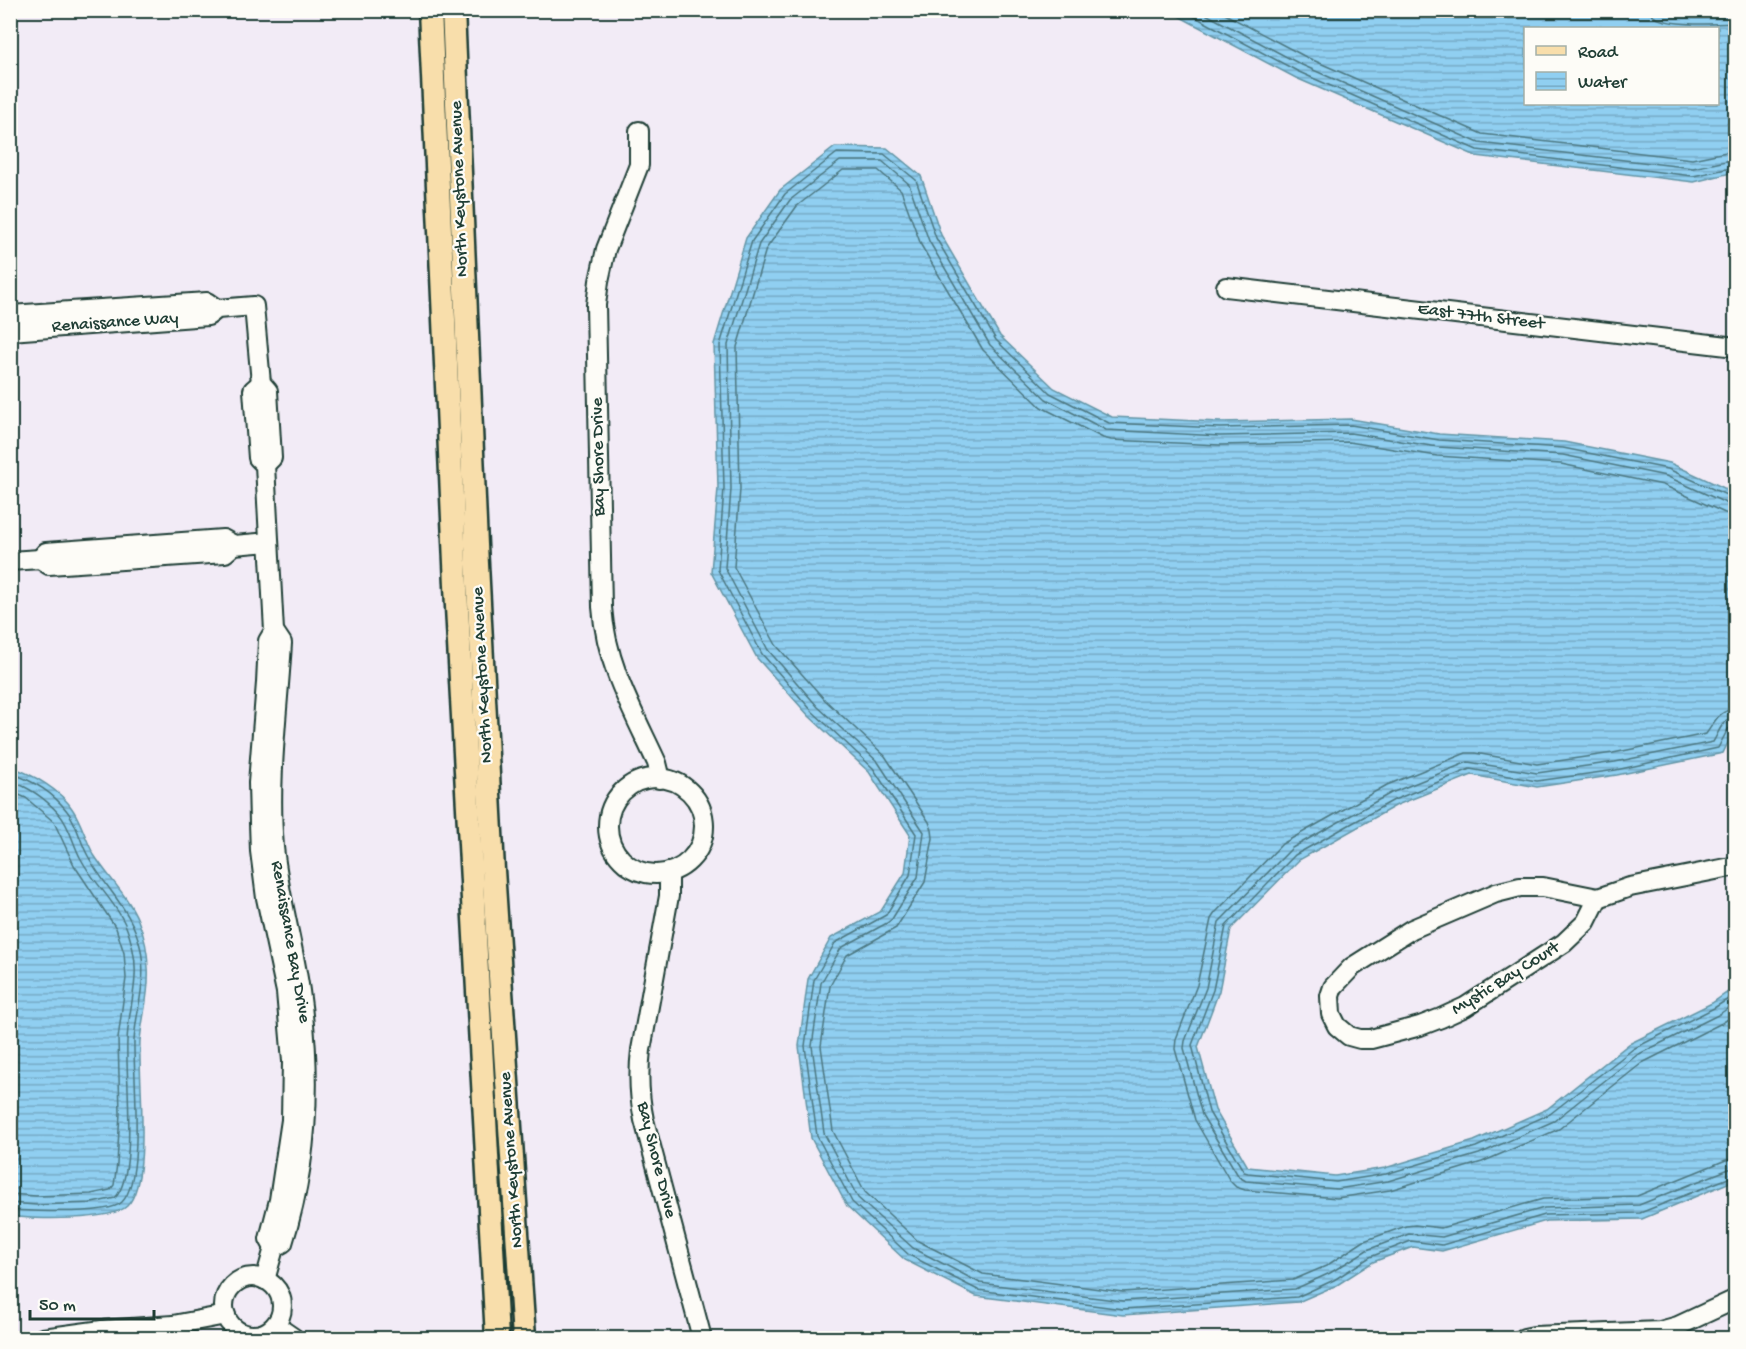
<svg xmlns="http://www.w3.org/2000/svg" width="1746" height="1349" font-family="'Gochi Hand',sans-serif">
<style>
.water{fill:url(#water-rules);stroke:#6395a5;stroke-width:1.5;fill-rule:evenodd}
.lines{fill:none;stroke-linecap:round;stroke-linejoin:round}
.shore{stroke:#4c7780;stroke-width:1.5}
.minor-casing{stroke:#1f3d34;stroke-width:22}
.major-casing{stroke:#1f3d34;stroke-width:27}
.minor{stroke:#fdfcf7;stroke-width:18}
.major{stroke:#f8deab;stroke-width:22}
.labels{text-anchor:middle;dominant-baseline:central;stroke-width:4.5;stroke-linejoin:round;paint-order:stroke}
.street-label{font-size:18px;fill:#1f3d34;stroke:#fdfcf7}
</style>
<defs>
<pattern id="water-rules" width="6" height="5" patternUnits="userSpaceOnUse" patternTransform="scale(1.5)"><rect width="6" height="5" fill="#90cff1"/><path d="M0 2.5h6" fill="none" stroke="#75a9c4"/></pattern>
</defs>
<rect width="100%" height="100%" fill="#f2ebf6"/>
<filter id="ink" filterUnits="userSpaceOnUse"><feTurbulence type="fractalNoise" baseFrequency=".0167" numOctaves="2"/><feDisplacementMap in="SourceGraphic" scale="12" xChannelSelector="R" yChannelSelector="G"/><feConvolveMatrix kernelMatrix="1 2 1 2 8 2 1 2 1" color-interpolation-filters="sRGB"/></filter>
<g filter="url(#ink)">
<!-- water -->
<g class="water">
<path d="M1637,11L1694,18L1735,17V172L1694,182L1476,156L1296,78L1169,11ZM1526,28H1718V104H1526Z"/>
<path d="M835,147L887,148L921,176L941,235L1000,336L1054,388L1112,417L1220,422L1351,419L1439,434L1564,442L1670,463L1735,493L1736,726L1723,753L1617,775L1537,787L1472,775L1397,805L1299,860L1231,929L1219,991L1198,1047L1215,1110L1248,1167L1335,1176L1385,1168L1474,1141L1547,1109L1629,1044L1712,1003L1735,987V1180L1642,1219L1546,1221L1442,1251L1413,1247L1373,1262L1337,1285L1298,1302L1123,1315L976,1296L905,1260L847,1206L811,1138L799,1046L808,979L831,938L881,911L905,873L910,835L869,772L809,716L757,658L711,572L718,488L714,344L746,238L780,190Z"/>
<path d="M11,767C32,774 61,790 73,810C82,824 86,841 94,855C108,877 128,896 138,920C144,935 148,952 148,968C150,993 142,1017 140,1041C138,1077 152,1181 127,1206C112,1221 31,1220 11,1216Z"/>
</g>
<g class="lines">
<!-- shore -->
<g class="shore">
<path d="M1182,10L1299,72L1477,150L1693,176L1736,167"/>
<path d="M1198,10L1302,65L1479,143L1693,168L1736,159"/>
<path d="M1217,10L1306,57L1482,134L1692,159L1736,150"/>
<path d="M1652,10L1653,16C1668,27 1717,24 1736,23"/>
<path d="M1736,498L1731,497L1668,469L1563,448L1439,440L1351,425L1220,428L1109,423L1050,393L996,340L936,238L916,180L884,154L837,153L785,194L752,241L720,345L724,488L718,570L762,654L813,712L873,768L916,834L910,875L886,915L835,943L814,980L805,1046L817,1136L852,1202L909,1255L978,1290L1123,1309L1297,1297L1334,1280L1370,1257L1411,1241L1442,1245L1545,1215L1640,1213L1736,1175"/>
<path d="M1736,505L1728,504L1666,476L1563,455L1438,447L1350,433L1220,436L1106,430L1046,399L990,345L929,241L909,184L882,161H840L790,200L759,244L728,345L731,489L725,568L768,650L818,707L878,762L924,832L918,877L892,919L887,923L841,948L821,983L812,1046L824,1133L858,1198L913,1248L980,1283L1123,1301L1295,1289L1330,1273L1367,1250L1409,1234L1442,1237L1544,1208L1639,1205L1729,1169L1736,1168"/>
<path d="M1736,514L1725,513L1663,485L1561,464L1437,456L1349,442L1220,445L1111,440L1103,438L1041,407L983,350L921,245L901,190L878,170H843L797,206L766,249L737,347L740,489L734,567L776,645L825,700L885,756L929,822L932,830L933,838L925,882L896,928L847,955L830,986L821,1046L833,1131L865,1192L918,1241L983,1274L1123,1292L1293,1280L1326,1266L1364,1241L1406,1226L1415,1225L1441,1228L1543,1199L1637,1196L1726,1160L1736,1159"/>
<path d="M1736,709C1718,710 1715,722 1706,734L1613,753L1537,764L1475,753H1466L1387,785L1282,844L1215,913L1211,919L1197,985L1176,1039L1175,1049L1195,1120L1230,1181L1236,1187L1245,1190L1337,1198L1390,1190L1482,1162L1559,1129L1642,1063L1722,1023L1736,1014"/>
<path d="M1736,718C1721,719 1720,731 1713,742L1615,762L1537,773L1468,762L1391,793L1292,848L1219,922L1206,988L1185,1041L1184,1048L1202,1115L1239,1177L1246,1181L1337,1189L1388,1181L1479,1154L1554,1121L1637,1055L1718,1015L1736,1003"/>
<path d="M1736,726L1728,729L1718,748L1616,770L1537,781L1470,769L1394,800L1295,855L1226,926L1213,990L1192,1045L1209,1112L1244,1172L1248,1173L1336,1182L1386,1174L1476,1147L1550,1114L1633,1049L1714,1008L1736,994"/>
<path d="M10,773C32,780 53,793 67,811C77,823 80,842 88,856C106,890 133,910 141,950C147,981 136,1010 134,1041C133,1074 145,1179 122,1202C109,1216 31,1211 10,1210"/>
<path d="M10,781C29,787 46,799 59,814C70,826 73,845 81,859C93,882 114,900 125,924C128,931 131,941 133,950C140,980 128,1010 127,1041C125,1074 138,1175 115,1198L92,1203L36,1205L10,1203"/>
<path d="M10,791L26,798L54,822L74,865L116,928L124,953L126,978L118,1039L120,1113L117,1164L114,1185L110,1190L91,1194L36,1196L10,1194"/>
</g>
<defs>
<g id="minor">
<path d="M639,131V165L606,249L599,281L596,305L602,607C606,665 633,711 657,763L659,771V779"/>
<path d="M1226,287L1736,347"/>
<path d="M10,315L207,302L217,309"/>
<path d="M10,331L208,316L217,309L254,306L261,383L268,391L272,458L265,465"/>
<path d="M261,383L253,390L258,458L265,465L274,631L282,643C278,711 268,779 274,847C279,896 293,942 300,991C312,1075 309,1161 283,1243L274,1248L265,1280"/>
<path d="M40,559L46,552L223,539L234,545"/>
<path d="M10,561L40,559L49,565L225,553L234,545L269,542"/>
<path d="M274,631L268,641L266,683L258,783L259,823L260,851L266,898L286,992L292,1061L291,1120L279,1200L269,1239L274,1248"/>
<circle cx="656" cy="826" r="48"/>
<path d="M669,872V896L641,1050C638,1074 639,1096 644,1120L702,1338"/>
<path d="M1520,887H1543L1598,898L1586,922L1564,943L1465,1007L1441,1018L1420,1026L1371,1039H1360L1349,1036L1337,1026L1331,1014L1330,996L1333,987L1352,967L1412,929L1496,893Z"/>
<path d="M1598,898L1630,887L1736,866"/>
<circle cx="253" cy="1306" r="29"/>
<path d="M275,1325L294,1338"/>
<path d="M43,1338L102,1330L173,1325L226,1315"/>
<path d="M1524,1338L1534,1336L1660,1331L1678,1326L1736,1299"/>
</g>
<g id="major">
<path d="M430,10L457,607L497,1338"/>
<path d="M453,10L476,545L493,870L524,1338"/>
</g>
</defs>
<!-- minor casing -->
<use href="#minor" class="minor-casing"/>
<!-- major casing -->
<use href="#major" class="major-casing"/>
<!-- minor -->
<use href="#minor" class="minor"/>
<!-- major -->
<use href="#major" class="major"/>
</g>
</g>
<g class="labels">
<!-- street labels -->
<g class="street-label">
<text transform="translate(460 189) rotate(-92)">North Keystone Avenue</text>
<text transform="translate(1481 317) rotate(7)">East 77th Street</text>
<text transform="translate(115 323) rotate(-4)">Renaissance Way</text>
<text transform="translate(599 457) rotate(-91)">Bay Shore Drive</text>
<text transform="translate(483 675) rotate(-93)">North Keystone Avenue</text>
<text transform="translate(290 942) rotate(80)">Renaissance Bay Drive</text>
<text transform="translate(1506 979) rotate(-32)">Mystic Bay Court</text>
<text transform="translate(512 1160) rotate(-94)">North Keystone Avenue</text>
<text transform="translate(656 1160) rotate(76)">Bay Shore Drive</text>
</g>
</g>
<!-- margin -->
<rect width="1746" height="1349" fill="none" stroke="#fdfcf7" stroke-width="36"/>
<rect x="18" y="18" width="1710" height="1313" fill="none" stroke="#1f3d34" stroke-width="2" filter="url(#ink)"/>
<!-- legend -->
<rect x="1524" y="27" width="195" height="78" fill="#fdfcf7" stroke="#a4b0a9" stroke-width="1.5"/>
<rect x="1536" y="46" width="30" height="9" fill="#f8deab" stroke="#a4b0a9" stroke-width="1.5"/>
<text x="1578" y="57" font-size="18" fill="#1f3d34">Road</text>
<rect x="1536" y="72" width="30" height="18" fill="url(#water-rules)" stroke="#a4b0a9" stroke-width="1.5"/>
<text x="1578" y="87" font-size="18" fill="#1f3d34">Water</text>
<!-- scale -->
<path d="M30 1310v9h124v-9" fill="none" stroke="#1f3d34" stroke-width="3"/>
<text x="39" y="1310" font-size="18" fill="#1f3d34" stroke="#fdfcf7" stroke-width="4.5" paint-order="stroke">50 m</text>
</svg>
